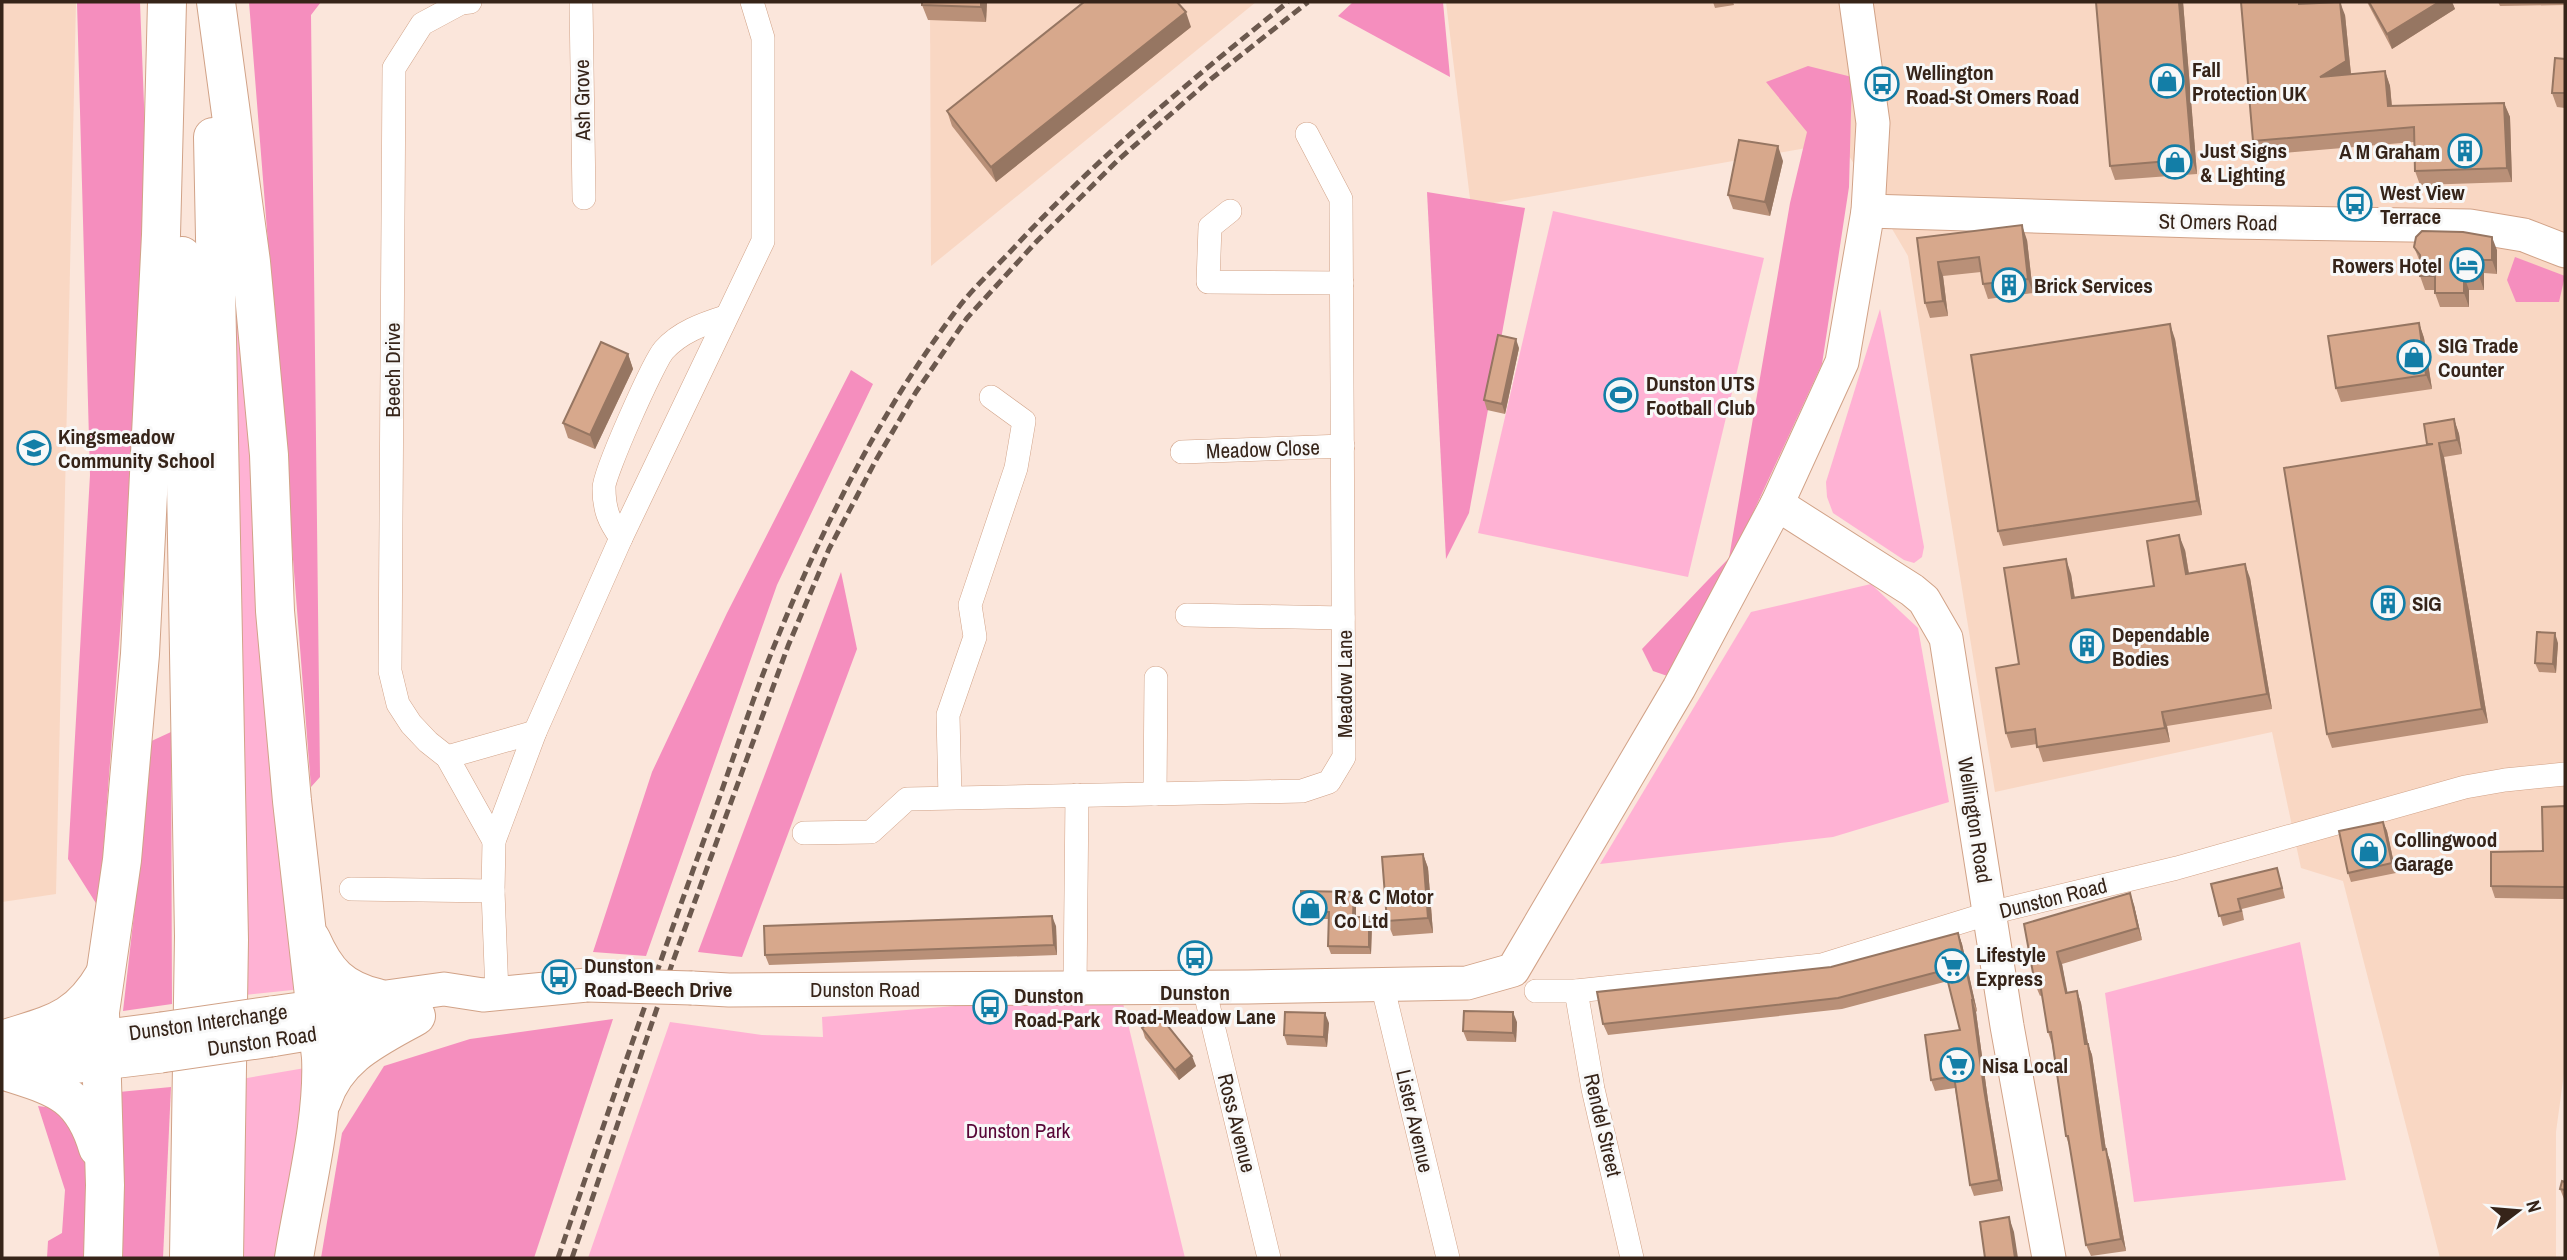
<svg xmlns="http://www.w3.org/2000/svg" width="2567" height="1260" font-family="'Archivo Narrow',sans-serif">
<style>
.built{fill:#f9d7c3}
.green{fill:#ffb2d4}
.forest{fill:#f58ebe}
.lines{fill:none;stroke-linecap:round;stroke-linejoin:round}
.street-casing{stroke:#d1a287;stroke-width:24}
.secondary-casing{stroke:#d1a287;stroke-width:35}
.highway-casing{stroke:#d1a287;stroke-width:40}
.street{stroke:#fff;stroke-width:23}
.secondary{stroke:#fff;stroke-width:33}
.highway{stroke:#fff;stroke-width:38}
.rail{stroke:#6c594e;stroke-width:5;stroke-dasharray:10 5;stroke-linecap:butt}
.secondary-bridge-casing{stroke:#d1a287;stroke-width:35;stroke-linecap:butt}
.secondary-bridge{stroke:#fff;stroke-width:33}
.wall{fill:#b99078}
.shaded-wall{fill:#967662}
.building{fill:#d7a88c;stroke:#967662;stroke-width:2}
.labels{text-anchor:middle;dominant-baseline:central;stroke-width:6;stroke-linejoin:round;paint-order:stroke}
.poi-label{font-size:21px;font-weight:bold;fill:#362419;stroke:#f8f8f8;text-anchor:start}
.street-label{font-size:21px;fill:#362419;stroke:#f8f8f8}
.park-label{font-size:21px;fill:#580637;stroke:#f8f8f8}
</style>
<rect width="100%" height="100%" fill="#fbe6db"/>
<!-- built -->
<g class="built">
<path d="M2,2H76L56,894L2,902Z"/>
<path d="M930,2H1256L931,266Z"/>
<path d="M1446,2H2565V1066L2556,1132V1258H2440L2343,881L2301,868L2272,732L1995,792L1908,256L1841,142L1471,207Z"/>
</g>
<!-- green -->
<g class="green">
<path d="M1553,211L1764,258L1688,577L1478,533Z"/>
<path d="M244,297L302,989L245,995L232,300Z"/>
<path d="M1880,309L1924,547L1922,557L1914,563L1904,560L1833,513L1827,497L1826,482Z"/>
<path d="M1871,584L1918,628L1949,802L1833,837L1600,864L1751,612Z"/>
<path d="M2300,942L2346,1180L2134,1202L2105,993Z"/>
<path d="M1121,995L1185,1258H588L670,1022L762,1035L823,1037L822,1017L1063,997Z"/>
<path d="M305,1068L281,1258H239L241,1079Z"/>
</g>
<!-- forest -->
<g class="forest">
<path d="M77,2H140L146,156L130,499L99,908L68,859L90,475Z"/>
<path d="M249,2H321L311,15L320,777L311,787Z"/>
<path d="M1353,2H1443L1450,77L1338,16Z"/>
<path d="M1808,66L1852,77L1849,187L1822,364L1676,679L1653,671L1642,649L1729,558L1790,203L1807,132L1766,82Z"/>
<path d="M1427,192L1525,208L1469,513L1446,559Z"/>
<path d="M2515,257L2565,276L2559,302H2516L2507,280Z"/>
<path d="M851,370L873,384L777,585L646,956L593,952L652,772L727,613Z"/>
<path d="M841,572L857,649L742,957L698,952Z"/>
<path d="M171,732L172,1004L123,1011L138,879L145,744Z"/>
<path d="M613,1019L534,1258H321L342,1133L384,1066L470,1039Z"/>
<path d="M171,1087L163,1258H115L119,1092Z"/>
<path d="M38,1106L53,1108L86,1140L88,1258H47L48,1241L62,1233L65,1190Z"/>
</g>
<g class="lines">
<defs>
<g id="street">
<path d="M470,2L461,3L422,24L394,68L390,671L398,704L411,724L428,742L447,757L494,841"/>
<path d="M581,2L584,198"/>
<path d="M1230,211L1210,227L1208,282L1342,283"/>
<path d="M1182,452L1343,446"/>
<path d="M621,538C609,521 604,510 604,488C603,475 654,361 664,350C680,332 703,324 725,317"/>
<path d="M1187,615L1343,618"/>
<path d="M447,757L535,732"/>
<path d="M1155,794L1156,678"/>
<path d="M950,797L948,715L975,637L970,605L1016,468L1024,421L991,397"/>
<path d="M804,833L871,832L907,799L1302,791L1329,782L1344,757L1341,199L1307,134"/>
<path d="M351,889L493,891"/>
<path d="M1382,984L1448,1258"/>
<path d="M1075,988L1077,795"/>
<path d="M1204,988L1269,1258"/>
<path d="M1536,991H1576L1822,965L1990,913L2177,868L2465,787L2505,780L2565,774"/>
<path d="M1576,991L1593,1089L1632,1258"/>
<path d="M497,994L493,891L494,841L535,732L621,538L763,241V38L752,2"/>
</g>
<g id="secondary">
<path d="M1868,211L2229,222L2470,226L2524,235L2565,251"/>
<path d="M1777,504L1912,590L1924,600L1946,638L2007,1026L2049,1258"/>
<path d="M692,988L729,990L1248,987L1467,983L1513,970L1679,688L1777,504L1842,362L1868,211L1873,123L1856,2"/>
<path d="M271,1013L444,989L483,995L587,985"/>
<path d="M271,1040L404,1018"/>
<path d="M38,1059L78,1066L161,1056"/>
<path d="M2,1060L38,1059L78,1040L161,1029"/>
</g>
<g id="highway">
<path d="M216,2L251,262L269,455L275,611L292,801L321,1057C324,1120 304,1195 294,1258"/>
<path d="M213,137L229,940L224,1258"/>
<path d="M182,256L194,936L189,1258"/>
<path d="M311,939C326,973 341,989 377,998"/>
<path d="M2,1040C51,1024 77,1022 105,974"/>
<path d="M2,1070C54,1087 81,1091 98,1148"/>
<path d="M322,1101C337,1055 377,1038 416,1016"/>
<path d="M103,1258L105,1185L100,1012L122,860L140,654L161,235L167,2"/>
</g>
</defs>
<!-- street casing -->
<use href="#street" class="street-casing"/>
<!-- secondary casing -->
<use href="#secondary" class="secondary-casing"/>
<!-- highway casing -->
<use href="#highway" class="highway-casing"/>
<!-- street -->
<use href="#street" class="street"/>
<!-- secondary -->
<use href="#secondary" class="secondary"/>
<!-- highway -->
<use href="#highway" class="highway"/>
<!-- rail -->
<g class="rail">
<path d="M558,1258C610,1107 661,957 716,807C736,751 754,694 777,639C824,524 881,411 955,312C971,290 992,271 1011,251C1095,159 1191,80 1288,2"/>
<path d="M572,1258L672,964L788,646L829,549L876,460L916,392L967,318L1037,241L1118,160L1211,79L1308,2"/>
</g>
<defs>
<g id="secondary-bridge">
<path d="M587,985L692,988"/>
<path d="M161,1029L271,1013"/>
<path d="M161,1056L271,1040"/>
</g>
</defs>
<!-- secondary-bridge casing -->
<use href="#secondary-bridge" class="secondary-bridge-casing"/>
<!-- secondary-bridge -->
<use href="#secondary-bridge" class="secondary-bridge"/>
</g>
<!-- wall -->
<g class="wall">
<path d="M987,2L986,22L928,20L922,5Z"/>
<path d="M1713,2H1733L1734,5L1715,8Z"/>
<path d="M2096,2H2183L2197,174L2115,180L2110,166Z"/>
<path d="M2367,2H2452L2455,9L2392,49Z"/>
<path d="M2498,2H2565V5L2500,6Z"/>
<path d="M2303,4L2345,15L2351,74L2385,71L2390,86L2392,106L2504,103L2510,117L2512,182L2420,185L2415,171L2414,142L2259,155L2253,141Z"/>
<path d="M1191,27L996,182L952,126L947,111Z"/>
<path d="M2565,59V108L2557,107L2552,93Z"/>
<path d="M1783,161L1770,216L1733,209L1728,195Z"/>
<path d="M1917,238L2027,240L2033,293L1988,299L1983,284L1981,272L1943,276L1948,316L1930,318L1925,303Z"/>
<path d="M2414,247L2497,250V274L2484,273V290H2469V307H2440L2435,293V290H2425L2420,276V262Z"/>
<path d="M2419,323L2424,338L2432,389L2341,402L2336,388Z"/>
<path d="M2175,339L2202,515L2003,546L1998,531Z"/>
<path d="M1519,348L1505,414L1487,410L1484,400Z"/>
<path d="M628,354L633,369L595,449L568,438L563,423Z"/>
<path d="M2454,419L2459,434L2462,454L2444,457L2488,723L2332,748L2327,734L2427,444Z"/>
<path d="M2185,550L2189,573L2250,578L2272,709L2167,726L2170,742L2043,762L2037,744L2011,748L2006,733L2019,664L2071,574L2075,598L2154,586Z"/>
<path d="M2558,643L2556,673L2539,672L2535,663Z"/>
<path d="M2565,806V899L2495,898L2491,886L2543,851Z"/>
<path d="M2383,822L2387,831L2396,873L2351,882L2348,873Z"/>
<path d="M1423,854L1428,868L1433,933L1393,936L1387,921Z"/>
<path d="M2280,877L2285,898L2242,909L2244,920L2223,926L2211,884Z"/>
<path d="M1354,892L1356,899V917L1372,924L1371,954H1331L1328,946L1329,919H1304L1301,911Z"/>
<path d="M2134,905L2142,940L2062,964L2067,993L2077,991L2081,1003L2088,1044L2092,1055L2106,1150L2110,1161L2126,1251L2091,1256L2086,1245L2070,1148L2066,1136L2052,1044L2048,1032L2042,995L2040,996L2035,984L2024,924Z"/>
<path d="M1056,926L1057,955L769,965L765,955Z"/>
<path d="M1958,933L1962,944L1977,1011L1976,1012L1988,1100L2003,1191L1974,1196L1970,1185L1955,1088L1935,1091L1931,1080L1960,1030L1948,981L1842,1009L1608,1035L1603,1024L1831,967Z"/>
<path d="M1517,1022L1516,1042L1467,1041L1463,1031Z"/>
<path d="M1329,1023L1327,1047L1287,1045L1284,1035Z"/>
<path d="M1142,1028L1196,1066L1179,1080L1145,1038Z"/>
<path d="M2565,1182V1199H2564L2560,1189Z"/>
</g>
<!-- shaded-wall -->
<g class="shaded-wall">
<path d="M981,2H987L986,22L981,7Z"/>
<path d="M2179,2H2183L2197,174L2192,159Z"/>
<path d="M2340,2L2345,15L2351,75L2320,77Z"/>
<path d="M2439,2H2452L2455,9L2392,49L2387,34Z"/>
<path d="M1186,12L1191,27L996,182L991,167Z"/>
<path d="M2385,71L2390,86L2393,121L2388,106Z"/>
<path d="M2504,103L2510,117L2512,182L2507,168Z"/>
<path d="M1778,146L1783,161L1770,216L1765,202Z"/>
<path d="M2022,225L2027,240L2033,293L2028,279Z"/>
<path d="M2492,237L2497,250V274L2492,260Z"/>
<path d="M2479,260L2484,273V290L2479,276Z"/>
<path d="M1938,262L1943,276L1948,316L1943,301Z"/>
<path d="M2464,276L2469,290V307L2464,293Z"/>
<path d="M2419,323L2424,338L2432,389L2426,375Z"/>
<path d="M2170,324L2175,339L2202,515L2197,501Z"/>
<path d="M1516,339L1519,348L1505,414L1502,404Z"/>
<path d="M628,354L633,369L595,449L590,435Z"/>
<path d="M2454,419L2459,434L2462,454L2457,440Z"/>
<path d="M2439,443L2444,457L2488,723L2482,709Z"/>
<path d="M2179,535L2185,550L2191,588L2186,574Z"/>
<path d="M2066,559L2071,574L2077,613L2072,598Z"/>
<path d="M2245,564L2250,578L2272,709L2267,694Z"/>
<path d="M2555,633L2558,643L2556,673L2553,664Z"/>
<path d="M2162,712L2167,726L2170,742L2165,728Z"/>
<path d="M2383,822L2387,831L2396,873L2392,863Z"/>
<path d="M1423,854L1428,868L1433,933L1428,918Z"/>
<path d="M1354,892L1356,899V924L1353,917Z"/>
<path d="M2130,893L2134,905L2142,940L2138,928Z"/>
<path d="M1052,916L1056,926L1057,955L1054,945Z"/>
<path d="M1369,917L1372,924L1371,954L1369,947Z"/>
<path d="M1958,933L1962,944L1977,1011L1973,1000Z"/>
<path d="M2057,952L2062,964L2070,1005L2066,993Z"/>
<path d="M2077,991L2081,1003L2090,1056L2085,1044Z"/>
<path d="M1972,1000L1976,1012L1988,1100L2003,1191L1999,1180L1984,1089Z"/>
<path d="M1513,1012L1517,1022L1516,1042L1513,1033Z"/>
<path d="M1325,1013L1329,1023L1327,1047L1324,1037Z"/>
<path d="M2088,1044L2092,1055L2106,1150L2110,1161L2126,1251L2121,1239L2103,1150Z"/>
<path d="M1192,1056L1196,1066L1179,1080L1175,1070Z"/>
<path d="M2009,1217L2014,1232L2018,1258H2015Z"/>
</g>
<!-- building -->
<g class="building">
<path d="M922,2H981V7L922,5Z"/>
<path d="M1084,2H1177L1186,12L991,167L947,111Z"/>
<path d="M2096,2H2179L2192,159L2110,166Z"/>
<path d="M2241,2H2299V4L2340,2L2346,61L2320,77L2385,71L2388,106L2504,103L2507,168L2415,171L2414,127L2253,141Z"/>
<path d="M2369,2H2439L2387,34Z"/>
<path d="M2555,58L2565,59V93H2552Z"/>
<path d="M1739,140L1778,146L1765,202L1728,195Z"/>
<path d="M2022,225L2028,279L1983,284L1979,257L1938,262L1943,301L1925,303L1917,238Z"/>
<path d="M2422,231L2463,232L2492,237V260H2479V276H2464V293H2435V276H2420V255L2414,247L2416,237Z"/>
<path d="M2419,323L2426,375L2336,388L2328,336Z"/>
<path d="M2170,324L2197,501L1998,531L1971,355Z"/>
<path d="M1498,335L1516,339L1502,404L1484,400Z"/>
<path d="M601,342L628,354L590,435L563,423Z"/>
<path d="M2454,419L2457,440L2439,443L2482,709L2327,734L2284,468L2433,444H2427L2424,424Z"/>
<path d="M2179,535L2186,574L2245,564L2267,694L2162,712L2165,728L2037,747L2035,729L2006,733L1996,668L2019,664L2004,568L2066,559L2072,598L2154,586L2147,541Z"/>
<path d="M2537,632L2555,633L2553,664L2535,663Z"/>
<path d="M2565,806V887L2491,886V852L2543,851L2542,807Z"/>
<path d="M2383,822L2392,863L2348,873L2339,831Z"/>
<path d="M1423,854L1428,918L1387,921L1382,857Z"/>
<path d="M2277,868L2282,888L2238,899L2241,911L2219,916L2211,884Z"/>
<path d="M1301,891L1354,892L1353,917H1369V947L1328,946L1329,912L1301,911Z"/>
<path d="M2130,893L2138,928L2057,952L2066,993L2077,991L2085,1044H2088L2103,1150L2106,1149L2121,1239L2086,1245L2068,1136H2066L2051,1032H2048L2040,983L2035,984L2024,924Z"/>
<path d="M1052,916L1054,945L765,955L764,926Z"/>
<path d="M1958,933L1973,1000H1972L1984,1089L1999,1180L1970,1185L1954,1076L1931,1080L1925,1035L1960,1030L1945,970L1838,998L1603,1024L1597,992L1831,967Z"/>
<path d="M1464,1011L1513,1012V1033L1463,1031Z"/>
<path d="M1285,1012L1325,1013L1324,1037L1284,1035Z"/>
<path d="M1159,1015L1192,1056L1175,1070L1142,1028Z"/>
<path d="M2562,1181L2565,1182V1190L2560,1189Z"/>
<path d="M2009,1217L2015,1258H1985L1980,1222Z"/>
</g>
<!-- icons -->
<defs>
<symbol id="shop-ring" viewBox="-11 -11 22 22"><circle r="9.5" fill="#f8f8f8" stroke="#137ea7" stroke-width="1.5"/><path d="M-5-2.5h2.3a2.7 3.5 0 0 1 5.4 0H5L5.5 6h-11ZM-1.5-2.5h3a1.5 2.3 0 0 0-3 0Z" fill="#137ea7"/></symbol>
<symbol id="bus-ring" viewBox="-11 -11 22 22"><circle r="9.5" fill="#f8f8f8" stroke="#137ea7" stroke-width="1.5"/><path d="M-5-6H5V4H4V6H2V4H-2V6H-4V4H-5ZM-3.5-4V0h7V-4ZM-3.5 1.2v1.5H-2V1.2ZM2 1.2v1.5H3.5V1.2Z" fill="#137ea7"/></symbol>
<symbol id="building-ring" viewBox="-11 -11 22 22"><circle r="9.5" fill="#f8f8f8" stroke="#137ea7" stroke-width="1.5"/><path d="M-4-6H4V6H1V3H-1V6H-4ZM-2.5-4.3h1.7v1.8h-1.7ZM.8-4.3h1.7v1.8H.8ZM-2.5-1h1.7V.8h-1.7ZM.8-1h1.7V.8H.8Z" fill="#137ea7"/></symbol>
<symbol id="hotel-ring" viewBox="-11 -11 22 22"><circle r="9.5" fill="#f8f8f8" stroke="#137ea7" stroke-width="1.5"/><path d="M-6-4.5h1.5V1H6V5H4.5V3h-9V5H-6ZM-4 0a1.8 1.8 0 1 1 3.6 0ZM.5 0V-2.5h3Q6-2.5 6 0Z" fill="#137ea7"/></symbol>
<symbol id="stadium-ring" viewBox="-11 -11 22 22"><circle r="9.5" fill="#f8f8f8" stroke="#137ea7" stroke-width="1.5"/><path d="M0-5a6.5 5 0 1 0 0 10a6.5 5 0 1 0 0-10ZM-3.5-1.8h7v3.6h-7Z" fill="#137ea7"/></symbol>
<symbol id="school-ring" viewBox="-11 -11 22 22"><circle r="9.5" fill="#f8f8f8" stroke="#137ea7" stroke-width="1.5"/><path d="M0-5L7-2L0 1L-7-2ZM-4 1L0 2.5L4 1V4Q0 6-4 4Z" fill="#137ea7"/></symbol>
<symbol id="supermarket-ring" viewBox="-11 -11 22 22"><circle r="9.5" fill="#f8f8f8" stroke="#137ea7" stroke-width="1.5"/><path d="M-6-5.5h2.5l.6 2H6L4.5 2H-2.5L-4.4-4H-6ZM-1.5 3.2a1.3 1.3 0 1 0 .1 0ZM3 3.2a1.3 1.3 0 1 0 .1 0Z" fill="#137ea7"/></symbol>
</defs>
<g fill-rule="evenodd">
<use href="#shop-ring" x="2148" y="62" width="38" height="38"/>
<use href="#bus-ring" x="1863" y="65" width="38" height="38"/>
<use href="#building-ring" x="2446" y="132" width="38" height="38"/>
<use href="#shop-ring" x="2156" y="143" width="38" height="38"/>
<use href="#bus-ring" x="2336" y="185" width="38" height="38"/>
<use href="#hotel-ring" x="2448" y="246" width="38" height="38"/>
<use href="#building-ring" x="1990" y="266" width="38" height="38"/>
<use href="#shop-ring" x="2395" y="338" width="38" height="38"/>
<use href="#stadium-ring" x="1602" y="376" width="38" height="38"/>
<use href="#school-ring" x="15" y="429" width="38" height="38"/>
<use href="#building-ring" x="2369" y="584" width="38" height="38"/>
<use href="#building-ring" x="2068" y="627" width="38" height="38"/>
<use href="#shop-ring" x="2350" y="832" width="38" height="38"/>
<use href="#shop-ring" x="1291" y="889" width="38" height="38"/>
<use href="#bus-ring" x="1176" y="939" width="38" height="38"/>
<use href="#supermarket-ring" x="1933" y="947" width="38" height="38"/>
<use href="#bus-ring" x="540" y="958" width="38" height="38"/>
<use href="#bus-ring" x="971" y="988" width="38" height="38"/>
<use href="#supermarket-ring" x="1938" y="1046" width="38" height="38"/>
</g>
<g class="labels">
<!-- poi labels -->
<g class="poi-label">
<text x="2192" y="69">Fall<tspan x="2192" dy="24">Protection UK</tspan></text>
<text x="1906" y="72">Wellington<tspan x="1906" dy="24">Road-St Omers Road</tspan></text>
<text x="2200" y="150">Just Signs<tspan x="2200" dy="24">&amp; Lighting</tspan></text>
<text x="2440" y="151" text-anchor="end">A M Graham</text>
<text x="2380" y="192">West View<tspan x="2380" dy="24">Terrace</tspan></text>
<text x="2442" y="265" text-anchor="end">Rowers Hotel</text>
<text x="2034" y="285">Brick Services</text>
<text x="2438" y="345">SIG Trade<tspan x="2438" dy="24">Counter</tspan></text>
<text x="1646" y="383">Dunston UTS<tspan x="1646" dy="24">Football Club</tspan></text>
<text x="58" y="436">Kingsmeadow<tspan x="58" dy="24">Community School</tspan></text>
<text x="2412" y="603">SIG</text>
<text x="2112" y="634">Dependable<tspan x="2112" dy="24">Bodies</tspan></text>
<text x="2394" y="839">Collingwood<tspan x="2394" dy="24">Garage</tspan></text>
<text x="1334" y="896">R &amp; C Motor<tspan x="1334" dy="24">Co Ltd</tspan></text>
<text x="1976" y="954">Lifestyle<tspan x="1976" dy="24">Express</tspan></text>
<text x="584" y="965">Dunston<tspan x="584" dy="24">Road-Beech Drive</tspan></text>
<text x="1195" y="992" text-anchor="middle">Dunston<tspan x="1195" dy="24">Road-Meadow Lane</tspan></text>
<text x="1014" y="995">Dunston<tspan x="1014" dy="24">Road-Park</tspan></text>
<text x="1982" y="1065">Nisa Local</text>
</g>
<!-- street labels -->
<g class="street-label">
<text transform="translate(582 100) rotate(-91)">Ash Grove</text>
<text transform="translate(2218 222) rotate(1)">St Omers Road</text>
<text transform="translate(392 370) rotate(-90)">Beech Drive</text>
<text transform="translate(1263 449) rotate(-2)">Meadow Close</text>
<text transform="translate(1344 684) rotate(-90)">Meadow Lane</text>
<text transform="translate(1975 820) rotate(81)">Wellington Road</text>
<text transform="translate(2053 898) rotate(-14)">Dunston Road</text>
<text x="865" y="989">Dunston Road</text>
<text transform="translate(208 1022) rotate(-8)">Dunston Interchange</text>
<text transform="translate(262 1041) rotate(-8)">Dunston Road</text>
<text transform="translate(1415 1121) rotate(77)">Lister Avenue</text>
<text transform="translate(1237 1123) rotate(76)">Ross Avenue</text>
<text transform="translate(1603 1125) rotate(77)">Rendel Street</text>
</g>
<!-- park labels -->
<g class="park-label">
<text x="1018" y="1130">Dunston Park</text>
</g>
</g>
<!-- border -->
<rect width="2567" height="1260" fill="none" stroke="#362419" stroke-width="7"/>
<!-- north arrow -->
<g transform="translate(2518 1211) rotate(74)" stroke="#f8f8f8" stroke-width="5" paint-order="stroke">
<path d="M0-5L12 26L0 18L-12 26Z" fill="#362419"/>
<text y="-10" font-size="19" font-weight="bold" text-anchor="middle" fill="#362419">N</text>
</g>
</svg>
